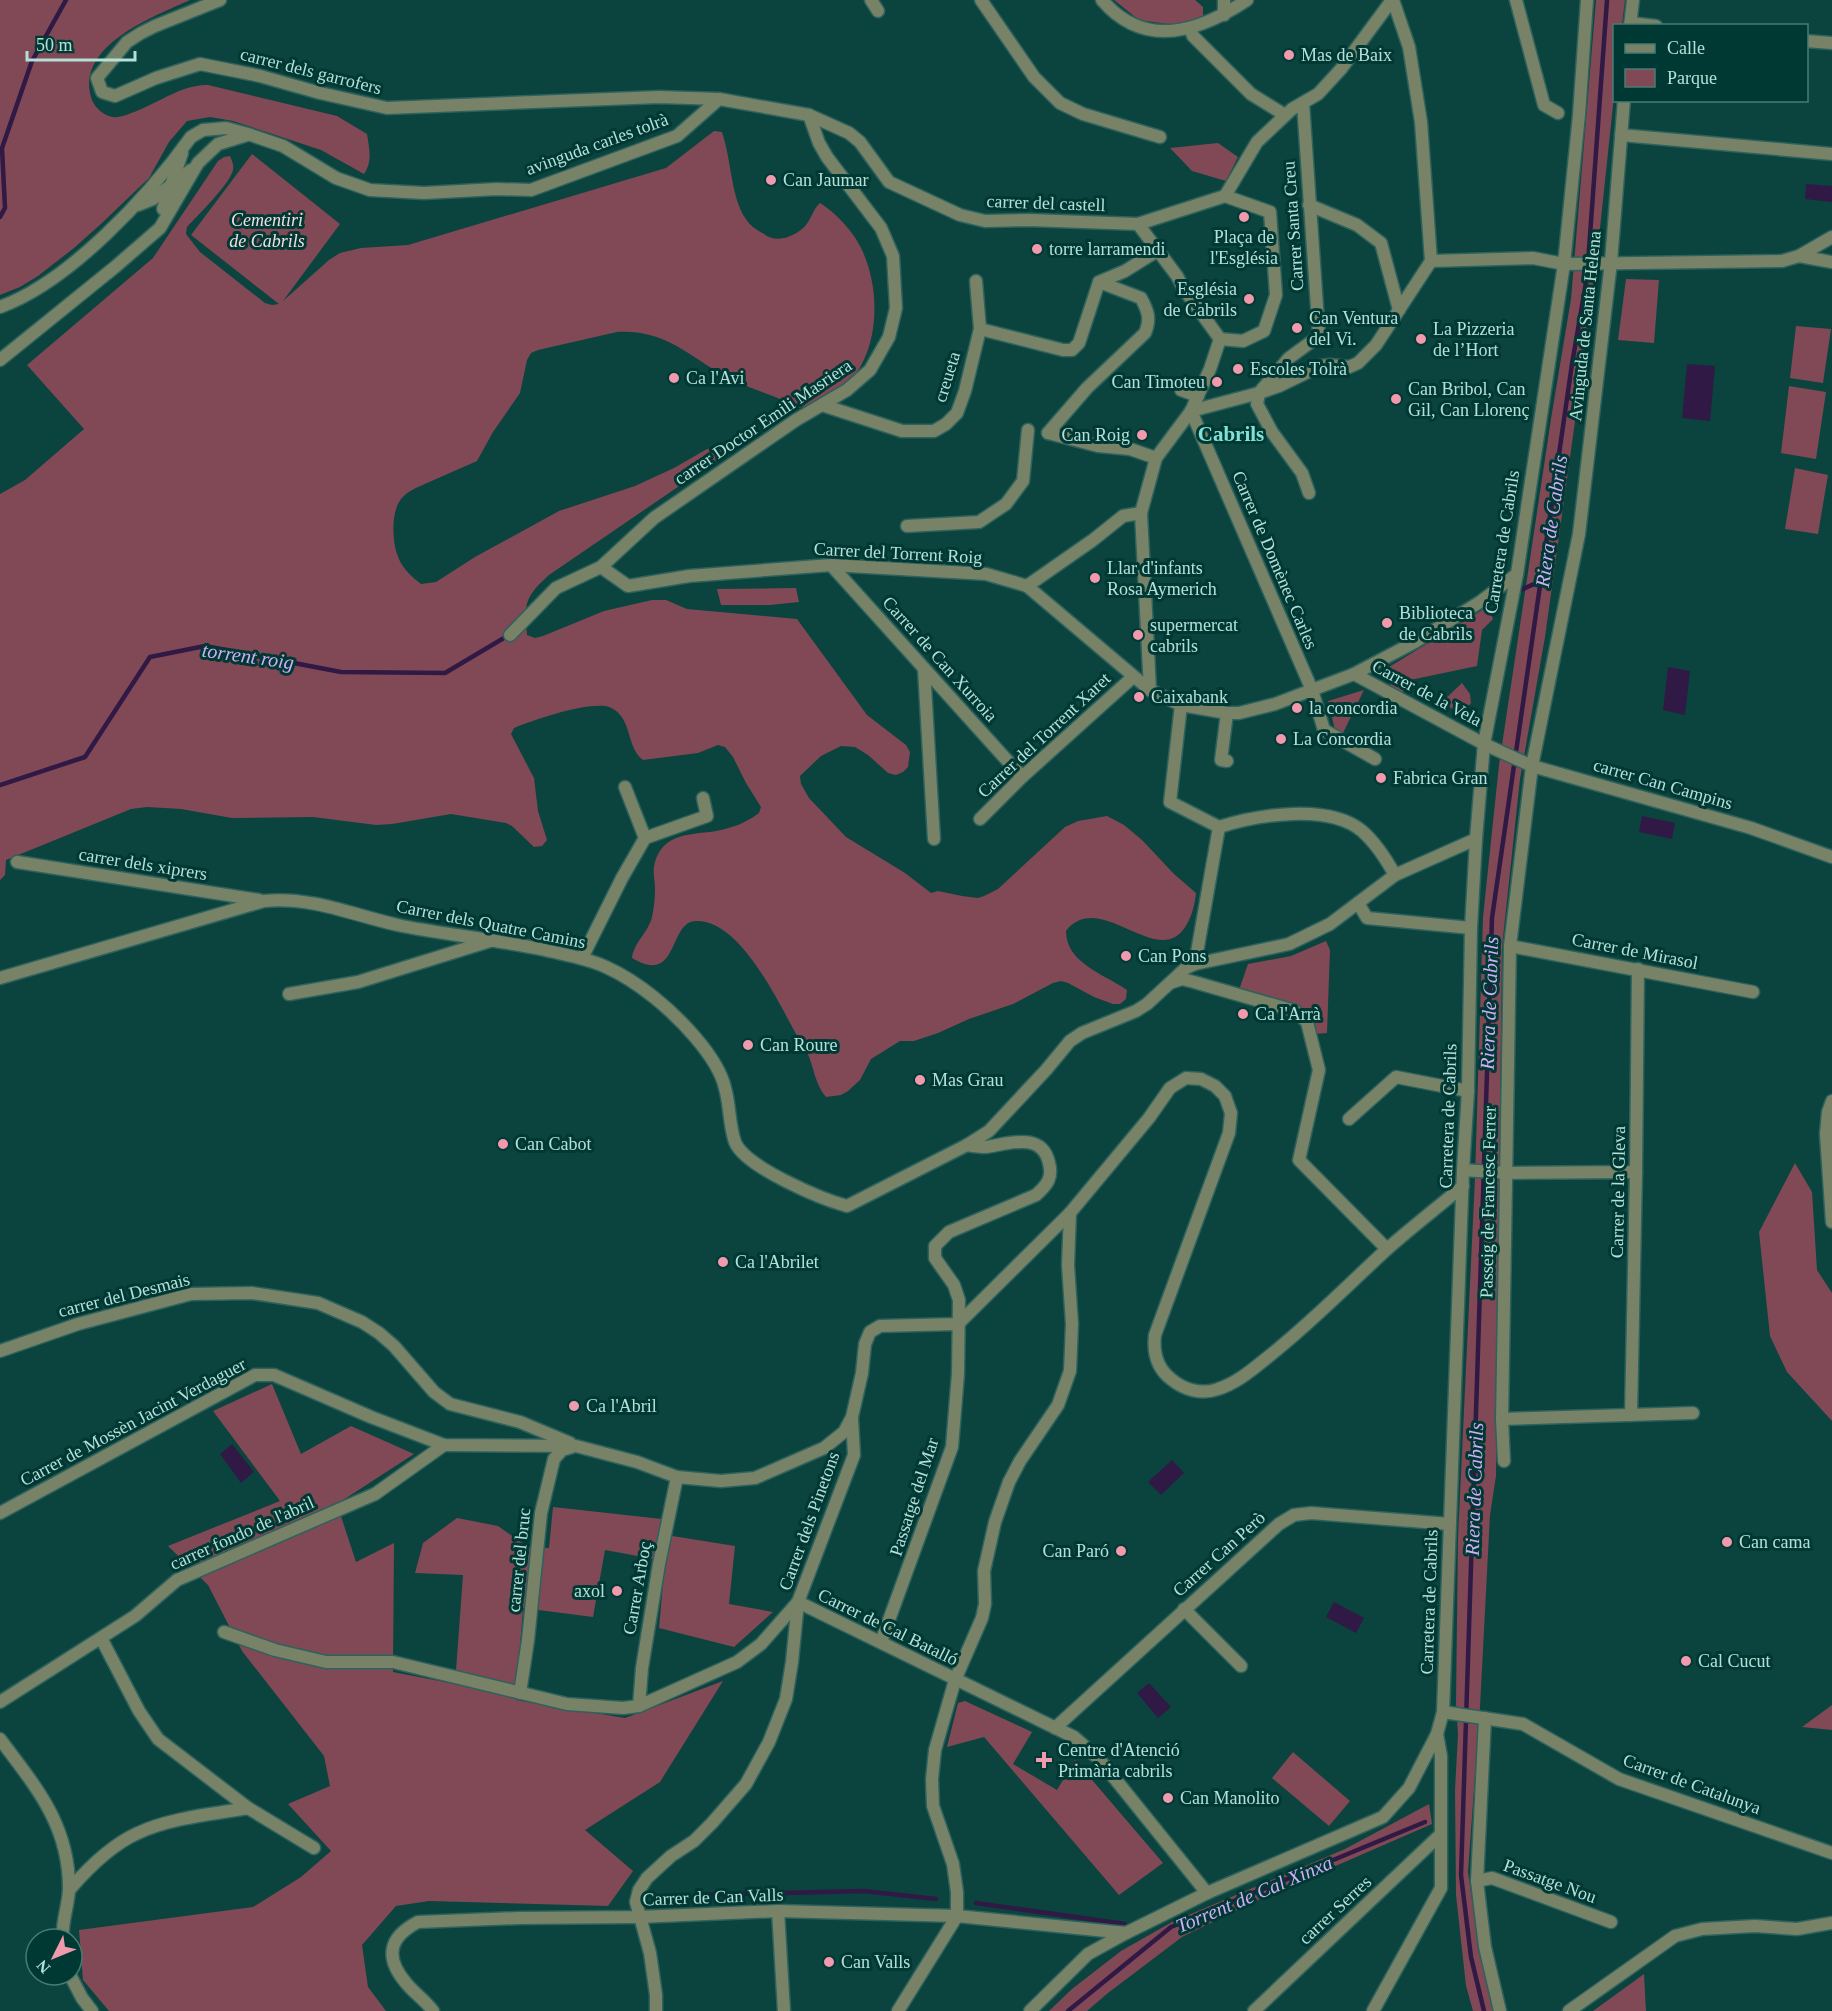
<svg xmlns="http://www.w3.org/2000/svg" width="1832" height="2011" font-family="Georgia,serif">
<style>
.green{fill:#804955}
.water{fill:#301945}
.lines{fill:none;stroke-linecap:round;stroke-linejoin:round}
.stream{stroke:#301945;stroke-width:4.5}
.pedestrian-casing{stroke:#2d625d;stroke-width:15}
.minor-casing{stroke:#2d625d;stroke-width:15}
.tertiary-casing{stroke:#2d625d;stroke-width:15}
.pedestrian{stroke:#778267;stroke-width:12}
.minor{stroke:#778267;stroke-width:12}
.tertiary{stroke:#778267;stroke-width:12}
.poi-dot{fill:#f29aad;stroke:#003833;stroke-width:2}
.labels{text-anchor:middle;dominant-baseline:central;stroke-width:6;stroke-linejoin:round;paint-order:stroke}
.poi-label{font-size:18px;fill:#b4e0d9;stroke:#003833;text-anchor:start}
.street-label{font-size:18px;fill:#b4e0d9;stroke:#003833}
.park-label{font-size:18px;font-style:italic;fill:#f2dee1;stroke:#003833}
.water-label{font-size:20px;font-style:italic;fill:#d1adf9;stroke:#003833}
.quarter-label{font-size:21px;font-weight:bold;fill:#82e2d7;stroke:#003833}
</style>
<rect width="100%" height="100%" fill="#0b433e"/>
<!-- green -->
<g class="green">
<path d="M0,0H190C155,16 76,45 91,97C93,106 103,116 113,117C119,118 126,115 131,113C156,105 181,84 208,85L337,116L367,134C369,148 373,161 364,174L321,150L233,121L210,117L187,121L169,142L149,178L102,223L74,248L38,276L20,287L0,295Z"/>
<path d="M1114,0H1195L1203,7V18L1182,26L1139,20Z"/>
<path d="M1596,0H1625L1622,25L1614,26V96L1594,285L1545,637L1520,779L1502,947L1496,1476L1490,1515L1480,1707L1468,1872L1476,1926L1497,2011H1473L1466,1986L1456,1895L1455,1790L1458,1734L1456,1703L1458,1537L1475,1178L1483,917L1499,765L1551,419L1571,299Z"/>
<path d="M714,131L722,132L724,139C731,162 732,200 746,219C750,226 757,230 764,234C775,243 791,238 802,229C811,222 812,210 820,203C836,213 854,232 862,250C884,297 879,370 830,398C821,403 808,405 799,408C778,396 756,391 735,381C692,361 670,329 617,332L538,350L531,353L527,360L520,393L493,432L477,461L418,487C411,490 403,495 399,502C391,516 392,544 399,559C403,569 413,578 421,584L436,582L475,557L559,511L635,486L674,468L707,449L748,439L549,575C525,597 524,603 527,635L535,638L543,636L604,611L652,600H666L687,609L797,619L867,715L906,745L910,752L908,767L903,772L896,775L888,773L868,755L855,747L841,746L821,756L800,776L801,784L809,798L846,837L905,873L931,893L938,891L962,896L978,898L984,896L998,889L1065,827L1078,821L1107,816L1124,825L1142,840L1174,874L1196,893C1195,904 1192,915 1187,924C1160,974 1100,887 1066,931C1066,963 1104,974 1127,990L1126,999L1120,1004H1113L1094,997L1068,983L1061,981L1053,983L1013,1004L969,1019L938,1033L914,1041H900L871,1059L860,1080L848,1091L841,1095L826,1097C815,1085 814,1067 807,1052C804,1045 798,1039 795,1032C777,1000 739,918 695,921C668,923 679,986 632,958C634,942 648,933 652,917C654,908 655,898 655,889C655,880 652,871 655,862C664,832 692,835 716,831C732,828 746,823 759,813L761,807L746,783L733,757L725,747L718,745L698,753L643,760C630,750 631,733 623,719C619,712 612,707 605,706C580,704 537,719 514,728L511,734L534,778L538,811L547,840L542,846L534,847L512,826L506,823L451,814L392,824L376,825L313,817L232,818L181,809L147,807L131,809L6,860L5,875L0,880V494L25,480L84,429L27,365L153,258L218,161L224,157L230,156C232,161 234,165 233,170C230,184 198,215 187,227L186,234L200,252L265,303L272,305L279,304L191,235L252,154L340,224L283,301L329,260L340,253L361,248L408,245L666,168Z"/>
<path d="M1218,143L1238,157L1226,181L1192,171L1170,148Z"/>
<path d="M1626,279L1659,280L1654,343L1618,340Z"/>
<path d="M1796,326L1831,329L1823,383L1790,378Z"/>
<path d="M1789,386L1826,392L1816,459L1781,453Z"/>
<path d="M1795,468L1828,475L1818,534L1785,529Z"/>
<path d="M796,588L799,602L770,605H721L717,589Z"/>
<path d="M1484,609L1489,610L1493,619L1482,630L1477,666L1410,680L1402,694C1390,687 1385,681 1389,667Z"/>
<path d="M1462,683L1470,694L1471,703L1463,712H1456L1443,701Z"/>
<path d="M1364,690L1342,735L1335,730L1328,701Z"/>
<path d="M1326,941L1330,950L1327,1033L1315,1034L1310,1017L1296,1006L1239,990L1248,964L1291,956Z"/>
<path d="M1795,1163L1812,1192L1817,1270L1832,1293V1421L1787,1372L1770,1336L1759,1232Z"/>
<path d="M272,1384L301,1454L351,1426L414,1454L337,1504L356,1562L394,1543L393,1672L455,1684L463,1575L415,1573L423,1543L457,1518L498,1526L528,1547L549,1548L553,1507L662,1519L660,1534L735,1546L729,1604L773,1612L734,1647L659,1628L665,1561L605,1550L593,1617L523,1608L516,1700L625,1718L723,1681L660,1782L585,1830L633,1871L608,1906L429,1901L396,1906L362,1945L368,1987L386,2011H109L83,1980L79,1930L253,1907L301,1877L331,1851L288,1804L330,1786L324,1756L242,1651L208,1585L168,1546L280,1501L213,1411Z"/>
<path d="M965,1701L1032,1732L1013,1764L1057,1790L1075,1760L1163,1863L1119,1895L984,1737L947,1747L958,1703Z"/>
<path d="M1832,1705V1730L1802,1727Z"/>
<path d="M1293,1752L1350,1801L1329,1826L1272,1778Z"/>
<path d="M1429,1804L1432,1824L1264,1897L1182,1937L1108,1993L1087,2011H1049L1072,1989L1121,1951L1172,1922L1345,1849Z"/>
<path d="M1644,1974L1646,2011H1593Z"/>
</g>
<!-- water -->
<g class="water">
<path d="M1806,184L1832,186V202L1805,199Z"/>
<path d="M1687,364L1715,366L1710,421L1682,418Z"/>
<path d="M1668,667L1690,671L1685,715L1663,710Z"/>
<path d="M1642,816L1675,823L1672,839L1639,832Z"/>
<path d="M232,1444L254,1472L241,1483L220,1454Z"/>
<path d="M1172,1460L1184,1473L1161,1495L1148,1482Z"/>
<path d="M1334,1602L1364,1618L1356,1633L1326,1617Z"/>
<path d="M1149,1683L1171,1707L1158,1718L1137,1693Z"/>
</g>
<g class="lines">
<!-- stream -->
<g class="stream">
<path d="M0,217L5,208L2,148L32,61L66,0"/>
<path d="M1523,589L1541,581"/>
<path d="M0,785L85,757L150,657L205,646L341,672L445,673L509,635"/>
<path d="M695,1895L864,1891L936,1899"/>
<path d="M976,1903L1125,1924"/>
<path d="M1068,2011L1171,1927L1425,1822"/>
<path d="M1484,2011L1471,1957L1461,1875L1492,918L1572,364L1587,277L1607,0"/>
</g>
<defs>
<g id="pedestrian">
<path d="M1516,0L1544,105L1558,113"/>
<path d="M1190,29L1193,36L1251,94L1285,115"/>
<path d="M1141,513L1150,690"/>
<path d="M907,526L979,522L1006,504L1023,481L1028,430"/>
<path d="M1312,690L1324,730L1375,759"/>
<path d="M1227,761L1221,760L1227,713"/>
</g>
<g id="minor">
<path d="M220,0L155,26L141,33L127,42L97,78L102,92L115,96L156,78L200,64L260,76L320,93L387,108L659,97L719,99"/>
<path d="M871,0L878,11"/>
<path d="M981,0L1034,77L1060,103L1083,114L1160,137"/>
<path d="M1102,0C1145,50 1199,32 1247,0"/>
<path d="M1224,0V15"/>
<path d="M1631,23L1656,26"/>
<path d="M1630,26L1633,0"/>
<path d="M1806,41L1832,43"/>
<path d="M1303,103L1319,336L1289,358L1259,393L1257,404L1272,432L1302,473L1309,493"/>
<path d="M1621,135L1832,154"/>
<path d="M1225,196L1257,142L1292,109L1318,94L1341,69L1392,0"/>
<path d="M138,205L153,199L191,170"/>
<path d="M1309,205L1357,225L1381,243L1399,310"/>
<path d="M163,209L182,153"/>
<path d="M1138,224L1177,276L1184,289L1220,339"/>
<path d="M1799,256L1832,262"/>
<path d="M1431,261L1533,258L1564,264"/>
<path d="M0,307C69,282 148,197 191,137L203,130L226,128L248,134L283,146L336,178L370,190L424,193L497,189L531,190L677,136L719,99L809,115L849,133L860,142L889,182L960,215L985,221L1029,220L1138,224L1225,196"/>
<path d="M980,329L1063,350H1072L1079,343L1099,282L1125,271L1157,251"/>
<path d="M1220,339L1243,341L1264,331L1276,295L1270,212L1225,196"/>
<path d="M0,360L115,267L160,228L198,163L218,144L247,135"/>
<path d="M1181,390L1198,396"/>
<path d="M822,405L902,431H934L946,424L957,413L965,391L980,329L976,281"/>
<path d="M1191,411L1259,393L1279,386L1320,366L1330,365L1349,367L1358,363L1376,345L1431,261L1421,122L1409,47L1393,0"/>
<path d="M1191,411L1312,690"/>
<path d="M1048,433L1087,388L1145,333C1151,319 1148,311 1141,298L1099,282"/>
<path d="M1048,433L1098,446L1130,449L1156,458"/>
<path d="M831,565L1022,777"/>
<path d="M601,567L628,586L689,576L831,565L986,574L1027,586L1150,690L1181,705L1227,713H1239L1275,704L1354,674L1415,642L1480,602L1517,574"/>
<path d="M1027,586L1093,540L1123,516L1141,513L1156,458L1191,411L1210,369L1220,339"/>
<path d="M510,635L556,588L601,567L654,518L796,420L847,390L870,370L889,337L896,308L893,256L881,228L827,157L819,143L809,115"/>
<path d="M924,669L934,839"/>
<path d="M1354,674L1484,744L1532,766L1751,828L1832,857"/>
<path d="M1181,705L1170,802L1219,827L1195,964"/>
<path d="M625,787L645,838"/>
<path d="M980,819L1022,777L1133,677"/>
<path d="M1219,827C1257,815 1328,803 1362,831C1376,843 1386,859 1395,875"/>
<path d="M17,862L259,900"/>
<path d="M1358,903L1367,918L1471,928"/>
<path d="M1510,946L1753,992"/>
<path d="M582,958L622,878L645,838L707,816L703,798"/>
<path d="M0,978L264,901C312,896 355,916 402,926C449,935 498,940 545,950C566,955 587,958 606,967C639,982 672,1010 695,1037C707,1051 721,1070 725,1088C730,1105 729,1125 735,1142C745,1167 821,1199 847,1206L967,1145L989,1131L1046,1070L1070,1041L1082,1033L1136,1011L1147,1004L1186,968L1195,964L1289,944L1330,924L1395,875L1476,839"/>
<path d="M1170,983L1182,979L1194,982L1295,1011L1307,1022L1319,1070L1299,1160L1387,1249"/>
<path d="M289,994L358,982L490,941"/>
<path d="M1832,1101L1828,1112L1826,1134L1832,1222"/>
<path d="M1349,1119L1396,1077L1468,1091"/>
<path d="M1463,1170L1507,1173L1636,1172"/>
<path d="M0,1351L78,1324L191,1294L252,1293L318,1303L362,1322L379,1333L394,1346L434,1392L450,1404L520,1422L570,1443"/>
<path d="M1631,1415L1636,1172L1638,969"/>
<path d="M1502,1419L1693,1413"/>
<path d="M1504,1461L1502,1419L1510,946L1532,766L1579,534L1611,262L1624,100"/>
<path d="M0,1513L255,1375H274L371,1417L444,1445L576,1446L637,1462L677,1477L721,1481L755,1478L824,1448L844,1432L852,1417L862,1373L865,1344L870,1332L880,1326L958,1324L1070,1213L1149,1118L1170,1088L1186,1078L1201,1079L1215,1086L1225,1096L1231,1113L1229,1133L1155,1335C1153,1352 1157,1368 1171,1379C1184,1390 1202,1395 1218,1389C1237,1383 1253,1369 1268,1357C1310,1324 1347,1286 1386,1250C1411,1228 1438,1207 1463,1186"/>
<path d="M1184,1609L1241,1666"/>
<path d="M224,1632L275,1650L326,1662H393L567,1704L623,1708L639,1706L737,1662L761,1644L798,1602L1074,1737L1099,1759L1207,1893"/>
<path d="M881,1642L952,1447L958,1374L959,1300L954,1285L935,1258V1246L949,1232L1036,1195C1047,1185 1053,1178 1049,1163C1042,1131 1008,1144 986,1147C980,1147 973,1146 967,1145"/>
<path d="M520,1693L528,1640L541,1513L554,1459L562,1450L572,1447"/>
<path d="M0,1702L135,1616L177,1580L375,1494L444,1445"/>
<path d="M639,1706L642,1668L659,1564L677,1477"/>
<path d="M1443,1712L1523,1724L1619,1779L1832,1853"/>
<path d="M1485,1718L1477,1881L1485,1947L1500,2011"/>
<path d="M1055,1728L1279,1524L1294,1515L1311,1513L1450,1524"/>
<path d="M0,1739C35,1786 69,1824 69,1888C69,1905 61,1922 63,1939"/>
<path d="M248,1808L314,1848"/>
<path d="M1477,1881L1492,1878L1611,1922"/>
<path d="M70,1889C89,1867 111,1845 138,1833C170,1818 213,1814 248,1808L158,1739L139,1711L101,1638"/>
<path d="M778,1911L784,2011"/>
<path d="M70,1975L82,1998L92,2011"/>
<path d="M433,2011C425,2000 414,1993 406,1983C384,1957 389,1937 418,1922L519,1918L639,1917L778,1911L957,1916L1126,1933"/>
<path d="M656,2011V1995L650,1953L636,1902L639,1890L647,1878L671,1856L694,1841L712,1823L746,1784L769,1742L786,1699L792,1662L798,1602L854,1455L852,1418"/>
<path d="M898,2011L957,1916V1892L953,1864L933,1806L932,1779L935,1750L955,1680L982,1618L985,1604L984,1571L995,1522L1009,1482L1020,1461L1058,1405L1070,1371L1072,1324L1068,1265L1070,1213"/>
<path d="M1254,2011L1440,1835"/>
<path d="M1373,2011L1441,1888V1756L1437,1734"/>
<path d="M1569,2011L1675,1936L1702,1929L1755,1926L1797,1929L1832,1923"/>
</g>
<g id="tertiary">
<path d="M1564,264L1782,261L1799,256L1832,237"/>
<path d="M1030,2011L1088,1954L1126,1933L1207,1893L1383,1817L1409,1788L1437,1734L1443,1712L1463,1170L1468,1091L1471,928L1476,839L1484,744L1517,574L1564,264L1579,115L1587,0"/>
</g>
</defs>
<!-- pedestrian casing -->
<use href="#pedestrian" class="pedestrian-casing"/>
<!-- minor casing -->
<use href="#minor" class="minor-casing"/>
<!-- tertiary casing -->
<use href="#tertiary" class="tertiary-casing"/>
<!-- pedestrian -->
<use href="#pedestrian" class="pedestrian"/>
<!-- minor -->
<use href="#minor" class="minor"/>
<!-- tertiary -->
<use href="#tertiary" class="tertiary"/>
</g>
<!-- markers -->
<g class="poi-dot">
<circle cx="1289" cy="55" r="6"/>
<circle cx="771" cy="180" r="6"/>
<circle cx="1244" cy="217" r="6"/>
<circle cx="1037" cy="249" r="6"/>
<circle cx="1249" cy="299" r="6"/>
<circle cx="1297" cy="328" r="6"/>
<circle cx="1421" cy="339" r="6"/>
<circle cx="1238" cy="369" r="6"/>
<circle cx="674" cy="378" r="6"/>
<circle cx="1217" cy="382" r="6"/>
<circle cx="1396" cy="399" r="6"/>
<circle cx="1142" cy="435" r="6"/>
<circle cx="1095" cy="578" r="6"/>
<circle cx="1387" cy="623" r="6"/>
<circle cx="1138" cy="635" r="6"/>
<circle cx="1139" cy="697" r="6"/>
<circle cx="1297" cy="708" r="6"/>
<circle cx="1281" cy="739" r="6"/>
<circle cx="1381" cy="778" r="6"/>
<circle cx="1126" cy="956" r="6"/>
<circle cx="1243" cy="1014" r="6"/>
<circle cx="748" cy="1045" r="6"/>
<circle cx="920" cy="1080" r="6"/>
<circle cx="503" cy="1144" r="6"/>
<circle cx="723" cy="1262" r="6"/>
<circle cx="574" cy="1406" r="6"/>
<circle cx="1727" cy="1542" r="6"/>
<circle cx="1121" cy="1551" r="6"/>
<circle cx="617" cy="1591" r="6"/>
<circle cx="1686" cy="1661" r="6"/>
<path d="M1041 1751h6v6h6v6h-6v6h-6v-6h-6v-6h6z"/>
<circle cx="1168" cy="1798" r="6"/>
<circle cx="829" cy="1962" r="6"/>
</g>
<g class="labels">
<!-- poi labels -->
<g class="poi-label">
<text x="1301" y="55">Mas de Baix</text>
<text x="783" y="180">Can Jaumar</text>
<text x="1244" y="237" text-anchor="middle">Plaça de<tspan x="1244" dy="21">l'Església</tspan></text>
<text x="1049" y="249">torre larramendi</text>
<text x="1237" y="289" text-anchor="end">Església<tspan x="1237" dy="21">de Cabrils</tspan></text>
<text x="1309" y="318">Can Ventura<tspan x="1309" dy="21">del Vi.</tspan></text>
<text x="1433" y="329">La Pizzeria<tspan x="1433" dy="21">de l’Hort</tspan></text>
<text x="1250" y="369">Escoles Tolrà</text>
<text x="686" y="378">Ca l'Avi</text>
<text x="1205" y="382" text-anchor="end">Can Timoteu</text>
<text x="1408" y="389">Can Bribol, Can<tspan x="1408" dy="21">Gil, Can Llorenç</tspan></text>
<text x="1130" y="435" text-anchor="end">Can Roig</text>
<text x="1107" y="568">Llar d'infants<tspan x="1107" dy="21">Rosa Aymerich</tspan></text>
<text x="1399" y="613">Biblioteca<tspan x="1399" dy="21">de Cabrils</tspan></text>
<text x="1150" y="625">supermercat<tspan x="1150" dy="21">cabrils</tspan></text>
<text x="1151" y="697">Caixabank</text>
<text x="1309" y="708">la concordia</text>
<text x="1293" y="739">La Concordia</text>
<text x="1393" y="778">Fabrica Gran</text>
<text x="1138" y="956">Can Pons</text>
<text x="1255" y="1014">Ca l'Arrà</text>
<text x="760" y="1045">Can Roure</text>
<text x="932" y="1080">Mas Grau</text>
<text x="515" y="1144">Can Cabot</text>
<text x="735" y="1262">Ca l'Abrilet</text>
<text x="586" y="1406">Ca l'Abril</text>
<text x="1739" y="1542">Can cama</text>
<text x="1109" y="1551" text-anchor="end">Can Paró</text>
<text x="605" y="1591" text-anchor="end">axol</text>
<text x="1698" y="1661">Cal Cucut</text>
<text x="1058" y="1750">Centre d'Atenció<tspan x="1058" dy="21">Primària cabrils</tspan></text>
<text x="1180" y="1798">Can Manolito</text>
<text x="841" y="1962">Can Valls</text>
</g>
<!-- street labels -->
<g class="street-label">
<text transform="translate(311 71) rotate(14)">carrer dels garrofers</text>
<text transform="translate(597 144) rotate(-20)">avinguda carles tolrà</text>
<text transform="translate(1046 203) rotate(2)">carrer del castell</text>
<text transform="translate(1293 226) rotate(-94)">Carrer Santa Creu</text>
<text transform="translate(1585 326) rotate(-84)">Avinguda de Santa Helena</text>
<text transform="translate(947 377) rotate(-73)">creueta</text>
<text transform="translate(763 422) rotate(-34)">carrer Doctor Emili Masriera</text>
<text transform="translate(1502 542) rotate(-81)">Carretera de Cabrils</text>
<text transform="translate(898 553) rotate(3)">Carrer del Torrent Roig</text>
<text transform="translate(1275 560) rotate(67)">Carrer de Domènec Carles</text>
<text transform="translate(940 659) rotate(48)">Carrer de Can Xurroia</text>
<text transform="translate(1427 693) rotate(28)">Carrer de la Vela</text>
<text transform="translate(1044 735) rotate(-43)">Carrer del Torrent Xaret</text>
<text transform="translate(1663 784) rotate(16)">carrer Can Campins</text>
<text transform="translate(143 864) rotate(9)">carrer dels xiprers</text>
<text transform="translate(491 924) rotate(11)">Carrer dels Quatre Camins</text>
<text transform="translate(1635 951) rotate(11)">Carrer de Mirasol</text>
<text transform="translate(1448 1116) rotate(-88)">Carretera de Cabrils</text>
<text transform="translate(1618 1192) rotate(-89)">Carrer de la Gleva</text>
<text transform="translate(1488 1202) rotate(-89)">Passeig de Francesc Ferrer</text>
<text transform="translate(124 1295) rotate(-14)">carrer del Desmais</text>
<text transform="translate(133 1422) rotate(-28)">Carrer de Mossèn Jacint Verdaguer</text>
<text transform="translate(914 1497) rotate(-72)">Passatge del Mar</text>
<text transform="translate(809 1521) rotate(-70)">Carrer dels Pinetons</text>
<text transform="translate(242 1533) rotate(-24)">carrer fondo de l'abril</text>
<text transform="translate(1219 1554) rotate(-42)">Carrer Can Però</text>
<text transform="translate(519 1560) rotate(-84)">carrer del bruc</text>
<text transform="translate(637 1588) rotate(-80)">Carrer Arboç</text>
<text transform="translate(1429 1602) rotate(-88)">Carretera de Cabrils</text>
<text transform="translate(888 1627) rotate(26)">Carrer de Cal Batalló</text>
<text transform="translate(1692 1784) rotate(20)">Carrer de Catalunya</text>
<text transform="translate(1550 1881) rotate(20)">Passatge Nou</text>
<text transform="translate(713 1897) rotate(-2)">Carrer de Can Valls</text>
<text transform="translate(1335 1910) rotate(-43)">carrer Serres</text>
</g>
<!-- park labels -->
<g class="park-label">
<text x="267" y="220">Cementiri<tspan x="267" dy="21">de Cabrils</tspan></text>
</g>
<!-- water labels -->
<g class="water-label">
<text transform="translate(1551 521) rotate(-82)">Riera de Cabrils</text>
<text transform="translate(248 656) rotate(8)">torrent roig</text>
<text transform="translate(1489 1003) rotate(-88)">Riera de Cabrils</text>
<text transform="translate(1474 1489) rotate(-88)">Riera de Cabrils</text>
<text transform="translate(1254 1894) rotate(-23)">Torrent de Cal Xinxa</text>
</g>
<!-- quarter labels -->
<g class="quarter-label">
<text x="1231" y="434">Cabrils</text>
</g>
</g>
<!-- legend -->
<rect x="1613" y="24" width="195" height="78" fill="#003833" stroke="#487b75" stroke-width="1.5"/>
<rect x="1625" y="44" width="30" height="9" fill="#778267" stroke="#487b75" stroke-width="1.5"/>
<text x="1667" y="54" font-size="18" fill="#b4e0d9">Calle</text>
<rect x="1625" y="69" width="30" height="18" fill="#804955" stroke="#487b75" stroke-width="1.5"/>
<text x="1667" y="84" font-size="18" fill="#b4e0d9">Parque</text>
<!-- north arrow -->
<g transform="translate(54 1957) rotate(227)"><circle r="28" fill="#003833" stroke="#487b75" stroke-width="1.5"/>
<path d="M0-4.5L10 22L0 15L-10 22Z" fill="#f29aad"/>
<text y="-9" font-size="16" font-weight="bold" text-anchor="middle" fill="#b4e0d9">N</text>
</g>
<!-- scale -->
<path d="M27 51v9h108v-9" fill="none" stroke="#b4e0d9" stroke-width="3"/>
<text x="36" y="51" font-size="18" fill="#b4e0d9" stroke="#003833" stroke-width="4.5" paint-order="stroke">50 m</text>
</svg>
